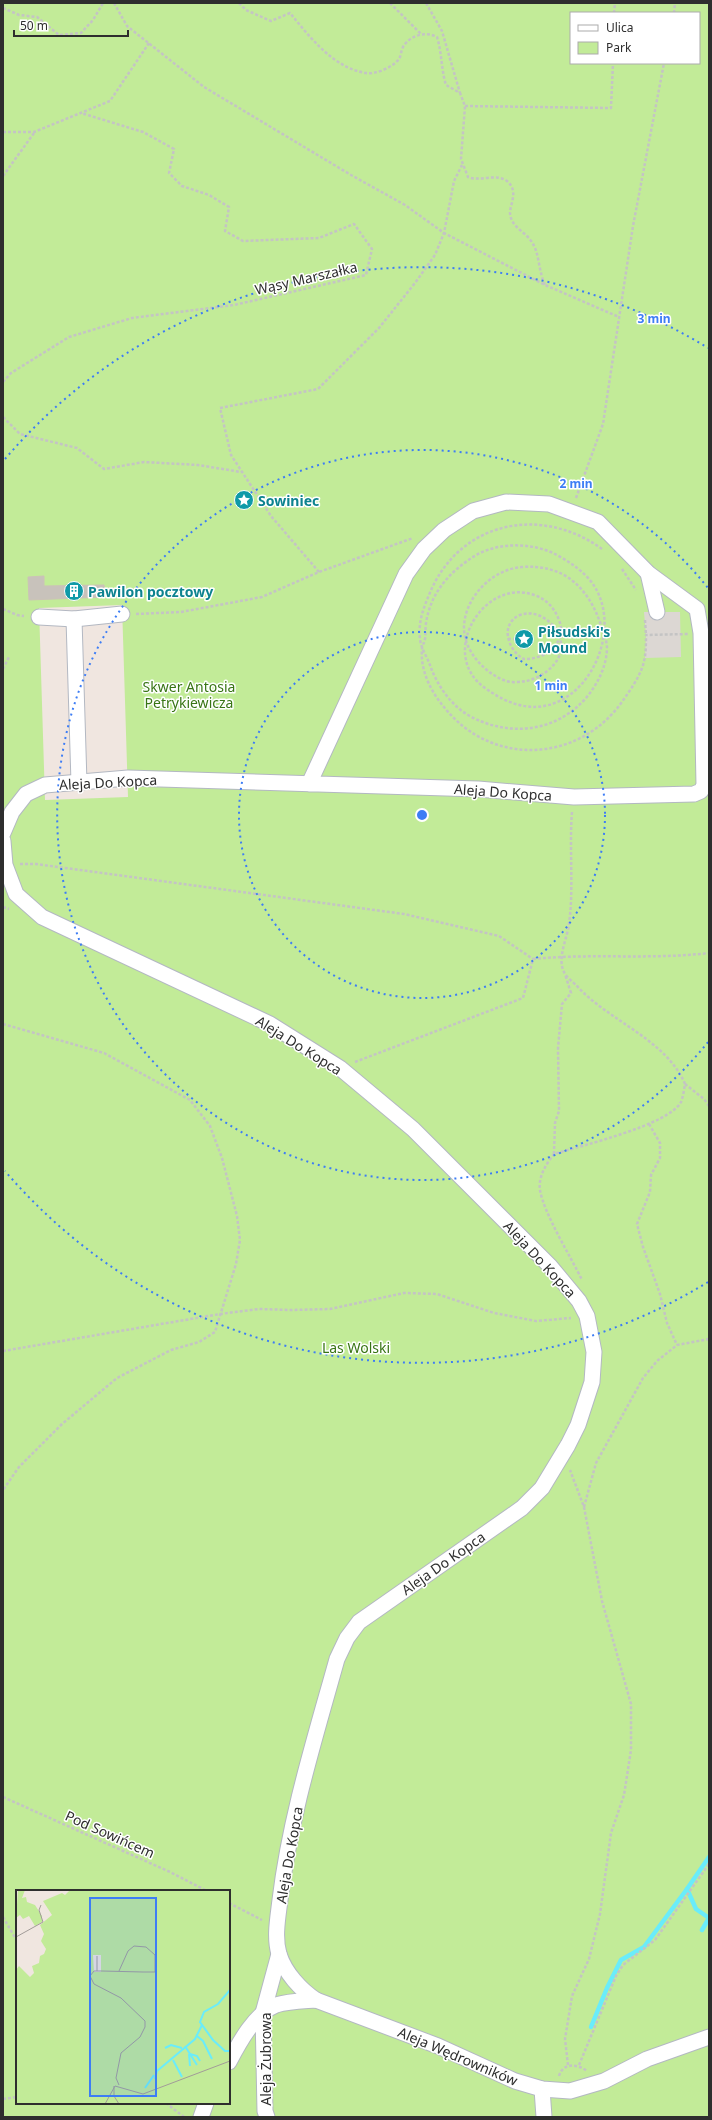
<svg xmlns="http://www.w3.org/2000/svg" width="712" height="2120" font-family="'Noto Sans',sans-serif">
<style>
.green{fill:#c2eb98;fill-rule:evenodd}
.plaza{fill:#dcd7d3}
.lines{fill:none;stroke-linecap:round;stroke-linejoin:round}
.stream{stroke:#6aecfa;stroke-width:4.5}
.building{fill:#c8c2bb;stroke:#ccc2b8}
.minor-casing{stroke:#b3b8c2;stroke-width:17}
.path{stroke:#c4c4c4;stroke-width:2.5;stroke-dasharray:3 2;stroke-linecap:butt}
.minor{stroke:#fff;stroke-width:15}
.ring{fill:none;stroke:#3d7df5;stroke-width:2;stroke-dasharray:2 4}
.labels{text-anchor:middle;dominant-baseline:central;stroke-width:3;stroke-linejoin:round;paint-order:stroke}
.street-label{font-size:14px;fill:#2e2e2e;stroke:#fff}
.culture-label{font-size:14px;font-weight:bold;fill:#0d838f;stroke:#fff;text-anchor:start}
.park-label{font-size:14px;fill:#387514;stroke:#fff}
.inset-river{fill:none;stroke:#6aecfa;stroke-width:2}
.inset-road{fill:none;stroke:#a29c99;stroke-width:1}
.view{fill:#3d7df5;fill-opacity:0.15;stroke:#3d7df5;stroke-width:2}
.inset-edge{fill:none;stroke:#2e2e2e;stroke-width:2}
.centre{fill:#3d7df5;stroke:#fff;stroke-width:2}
.ring-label{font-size:12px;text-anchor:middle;font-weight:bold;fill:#3d7df5;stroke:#fff;stroke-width:3;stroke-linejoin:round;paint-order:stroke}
</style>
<rect width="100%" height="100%" fill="#f0e6e0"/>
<!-- green -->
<path class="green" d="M3,3H709V2117H3ZM571,13H699V63H571ZM122,605L128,797L45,800L39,608ZM17,1891H229V2103H17Z"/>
<!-- plaza -->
<path class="plaza" d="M644,612H680L681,657L645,658L646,635Z"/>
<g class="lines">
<!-- stream -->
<g class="stream">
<path d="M702,1930L709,1918L696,1909L687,1889L709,1857"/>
<path d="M591,2027L607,1988L621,1960L644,1947L687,1889"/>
</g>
</g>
<!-- building -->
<path class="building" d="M44,576V586L104,585L105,597L29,600L28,577Z"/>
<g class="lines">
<defs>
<g id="minor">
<path d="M648,573L657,612"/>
<path d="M39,617L74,619L122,614"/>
<path d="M74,619L79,783"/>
<path d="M3,833L12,812L26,794L45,785L128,778L478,789L574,797L694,794L701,791L704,785L701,633L697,609L648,573L598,522L549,504L506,502L473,511L444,530L424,549L406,574L309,784"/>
<path d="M3,841L5,865L16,894L42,917L270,1024L340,1068L413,1129L550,1266L579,1301L587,1316L594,1352L592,1382L578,1425L568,1445L542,1488L522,1508L359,1622L347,1638L337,1659C315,1738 290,1817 280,1900C278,1917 274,1937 279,1954C285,1973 301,1990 316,2000"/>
<path d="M229,2062C239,2043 255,2013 276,2005C289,2001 303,2001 316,2000L438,2046L515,2081L542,2089L570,2091L604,2081L647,2059L709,2037"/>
<path d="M542,2089L544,2117"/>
<path d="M201,2117L206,2103"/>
<path d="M267,2117L265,2111L263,2013L279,1954"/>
</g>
</defs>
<!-- minor casing -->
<use href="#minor" class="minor-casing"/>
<!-- path -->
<g class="path">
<path d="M114,3L127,26L204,87L351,175L405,205L444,233L545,285L619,317"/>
<path d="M239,3L246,10L271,21L290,13C310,37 333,68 366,73C375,75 393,67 399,59C401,56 401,51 403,47C410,35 426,31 437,37C442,53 441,69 446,85L460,93L465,106L461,159L468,177C479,182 496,173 507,181C519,191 510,204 510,213C511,228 527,232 533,244C539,253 539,273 545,285"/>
<path d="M390,3L421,34"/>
<path d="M426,3L442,31L460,93"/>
<path d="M3,8L19,15L37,17L59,35L81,33L93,20L103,3"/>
<path d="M614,13L615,3"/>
<path d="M674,13L675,3"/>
<path d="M465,106L611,108L613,63"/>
<path d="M3,132H34L110,101L149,43"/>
<path d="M3,176L34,133"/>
<path d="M3,382L11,373L69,337L132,318L234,305L366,275L372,249L354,224L319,238L243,241L225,231L229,207L209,195L182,186L169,173L174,149L143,132L81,113"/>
<path d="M3,417L20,434L77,448L104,469L144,462L198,465L241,472"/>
<path d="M576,498L603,424L633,226L664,63"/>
<path d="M602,549C540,504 458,522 429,595C423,609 418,623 420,639C421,649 428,658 431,668C438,686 451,705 468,715C503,735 546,734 577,707C593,693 606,671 607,649C607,641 604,633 601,625C588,587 564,564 522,567C492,569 464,598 464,628C464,652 486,674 506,681C512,683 520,682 526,681C542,678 564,662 561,643C559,625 538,608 520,615C499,624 508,651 524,659C545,660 568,642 559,620C554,607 546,599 534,595C484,577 437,654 485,688C502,700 522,710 544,706C596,697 624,619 589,579C579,568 568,561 555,554C533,543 501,542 478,554C451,570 431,591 426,623C425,628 426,634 425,639C423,648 423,640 422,649C420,670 431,692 444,707C492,768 581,763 624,699C633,686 643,672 645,656C646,649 646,642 646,635L688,634"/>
<path d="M622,569L636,590"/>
<path d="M319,572L271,516L231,455L220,408L318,389L379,328L415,283L435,255L444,233L454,181L462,165"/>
<path d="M3,609L17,615L24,616"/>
<path d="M136,614L181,612L262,597L319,572L413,538"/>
<path d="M645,620L646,635"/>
<path d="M508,639H519L523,644L527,643L530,638L526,634L520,636L519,639"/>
<path d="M3,669L9,657"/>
<path d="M572,812C569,849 574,887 569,924C567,939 557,958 564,972C566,977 573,982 576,985C608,1021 666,1039 685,1084C684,1090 683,1097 681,1102C669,1125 580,1146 554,1154C546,1164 538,1177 540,1190C544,1214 571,1257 582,1280"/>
<path d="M20,864H36L404,914L499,936L533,959"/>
<path d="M3,907L9,909"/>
<path d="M3,1024L104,1053L190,1100L210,1126L222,1158L237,1216L240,1240L236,1264L215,1332L199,1342L171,1350L117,1378L62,1424L19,1467L3,1490"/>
<path d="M355,1062L523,998L533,959C591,953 650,960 709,953"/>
<path d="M685,1084L704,1099L709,1106"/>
<path d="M649,1124L660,1143V1158L651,1175L650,1192L637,1224L643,1247L660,1294L667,1323L677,1345"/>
<path d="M554,1154L555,1123L559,1111L558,1048L562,1004L571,993L565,974"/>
<path d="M3,1351L220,1314L259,1309L291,1310L330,1309L404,1293L437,1294L494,1313L536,1321L571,1318"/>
<path d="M584,1507L596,1463L643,1378L657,1361L677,1345L709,1339"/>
<path d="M3,1797L170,1872L207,1891"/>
<path d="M229,1903L262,1920"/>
<path d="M3,1917L17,1941"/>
<path d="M568,2065L565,2039L572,1996L589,1959L600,1914L611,1833L624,1795L631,1750V1704L602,1601L584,1507L570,1470"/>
<path d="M579,2065L616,1976L623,1965L655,1940L709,1864"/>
<path d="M559,2076C563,2062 578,2064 587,2071"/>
<path d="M3,2099L17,2097"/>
<path d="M166,2103L184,2117"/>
</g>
<!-- minor -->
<use href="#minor" class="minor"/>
</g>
<!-- distance rings -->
<g class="ring">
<circle cx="422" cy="815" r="183"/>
<path d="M708 1042A365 365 0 1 1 708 588"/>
<path d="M708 1282A548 548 0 0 1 5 1171M5 459A548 548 0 0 1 708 348"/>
</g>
<!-- icons -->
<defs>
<symbol id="sight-disc" viewBox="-11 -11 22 22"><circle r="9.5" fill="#0f9aa8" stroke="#fff"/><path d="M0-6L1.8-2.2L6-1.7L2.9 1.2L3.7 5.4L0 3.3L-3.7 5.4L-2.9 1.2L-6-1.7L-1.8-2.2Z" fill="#fff"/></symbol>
<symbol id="building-disc" viewBox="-11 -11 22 22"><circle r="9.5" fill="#0f9aa8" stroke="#fff"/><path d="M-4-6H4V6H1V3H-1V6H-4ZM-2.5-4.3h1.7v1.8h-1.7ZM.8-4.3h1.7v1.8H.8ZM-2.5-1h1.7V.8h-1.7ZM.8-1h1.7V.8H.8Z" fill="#fff"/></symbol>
</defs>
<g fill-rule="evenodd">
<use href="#sight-disc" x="233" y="489" width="22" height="22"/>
<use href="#building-disc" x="63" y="580" width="22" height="22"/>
<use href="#sight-disc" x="513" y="628" width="22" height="22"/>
</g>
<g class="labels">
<!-- street labels -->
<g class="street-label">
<text transform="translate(306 278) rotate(-13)">Wąsy Marszałka</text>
<text transform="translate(108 782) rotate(-3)">Aleja Do Kopca</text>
<text transform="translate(503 792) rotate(4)">Aleja Do Kopca</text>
<text transform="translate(299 1045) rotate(32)">Aleja Do Kopca</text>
<text transform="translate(540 1259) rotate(47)">Aleja Do Kopca</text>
<text transform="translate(443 1563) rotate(-35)">Aleja Do Kopca</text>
<text transform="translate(110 1834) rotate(24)">Pod Sowińcem</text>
<text transform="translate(289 1855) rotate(-80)">Aleja Do Kopca</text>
<text transform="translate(458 2056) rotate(23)">Aleja Wędrowników</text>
<text transform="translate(265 2059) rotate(-90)">Aleja Żubrowa</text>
</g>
<!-- culture labels -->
<g class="culture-label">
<text x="258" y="500">Sowiniec</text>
<text x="88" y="591">Pawilon pocztowy</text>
<text x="538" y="631">Piłsudski's<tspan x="538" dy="16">Mound</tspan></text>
</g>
<!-- park labels -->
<g class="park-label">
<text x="189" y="686">Skwer Antosia<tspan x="189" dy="16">Petrykiewicza</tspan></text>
<text x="356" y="1347">Las Wolski</text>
</g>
</g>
<!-- overview -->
<g transform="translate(16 1890)">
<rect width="214" height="214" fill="#f0e6e0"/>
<path d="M9,0L6,8L10,7L11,12L19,15L26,26V32L19,36L13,26L7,29L4,25L0,28L2,1ZM54,0H214V214H0V80L3,76L14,87L18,83L16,76L23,73L24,66L28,64L30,59L25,51L28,44L24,35L36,25L27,11L46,3L49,5ZM77,65H85V82H78Z" fill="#c2eb98" fill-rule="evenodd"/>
<path class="inset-river" d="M214,100L202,114L188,122L184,132L197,150L209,161H214M181,146L187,151L196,169M169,156L174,164L181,166L184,171M149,158L155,155L166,158M173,164L174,176M174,164L181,175M157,170L166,187M139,189L141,181L179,149L186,135M129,198L138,185"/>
<path class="inset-road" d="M0,47L27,32L23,20L25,15M81,66V81M103,81L112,61L118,56L130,57L139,65V82H127L86,81H78L74,86L78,94L105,108L129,131V137L124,147L105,163L100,188L103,195M98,196V206L103,214M89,214L99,196L127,204L214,171"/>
<path class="view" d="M74,8H140V206H74Z"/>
<rect width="214" height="214" class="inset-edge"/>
</g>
<circle cx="422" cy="815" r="6" class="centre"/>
<g class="ring-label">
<text x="654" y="323">3 min</text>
<text x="576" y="488">2 min</text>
<text x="551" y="690">1 min</text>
</g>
<!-- border -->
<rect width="712" height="2120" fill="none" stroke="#2e2e2e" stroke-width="8"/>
<!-- legend -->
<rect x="570" y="12" width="130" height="52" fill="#ffffff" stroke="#ababab"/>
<rect x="578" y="25" width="20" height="6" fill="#ffffff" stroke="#ababab"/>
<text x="606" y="32" font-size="12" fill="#2e2e2e">Ulica</text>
<rect x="578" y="42" width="20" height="12" fill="#c2eb98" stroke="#ababab"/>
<text x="606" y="52" font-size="12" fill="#2e2e2e">Park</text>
<!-- scale -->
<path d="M14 30v6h114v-6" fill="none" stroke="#2e2e2e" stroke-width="2"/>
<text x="20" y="30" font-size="12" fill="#2e2e2e" stroke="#ffffff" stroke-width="3" paint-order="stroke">50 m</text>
</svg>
